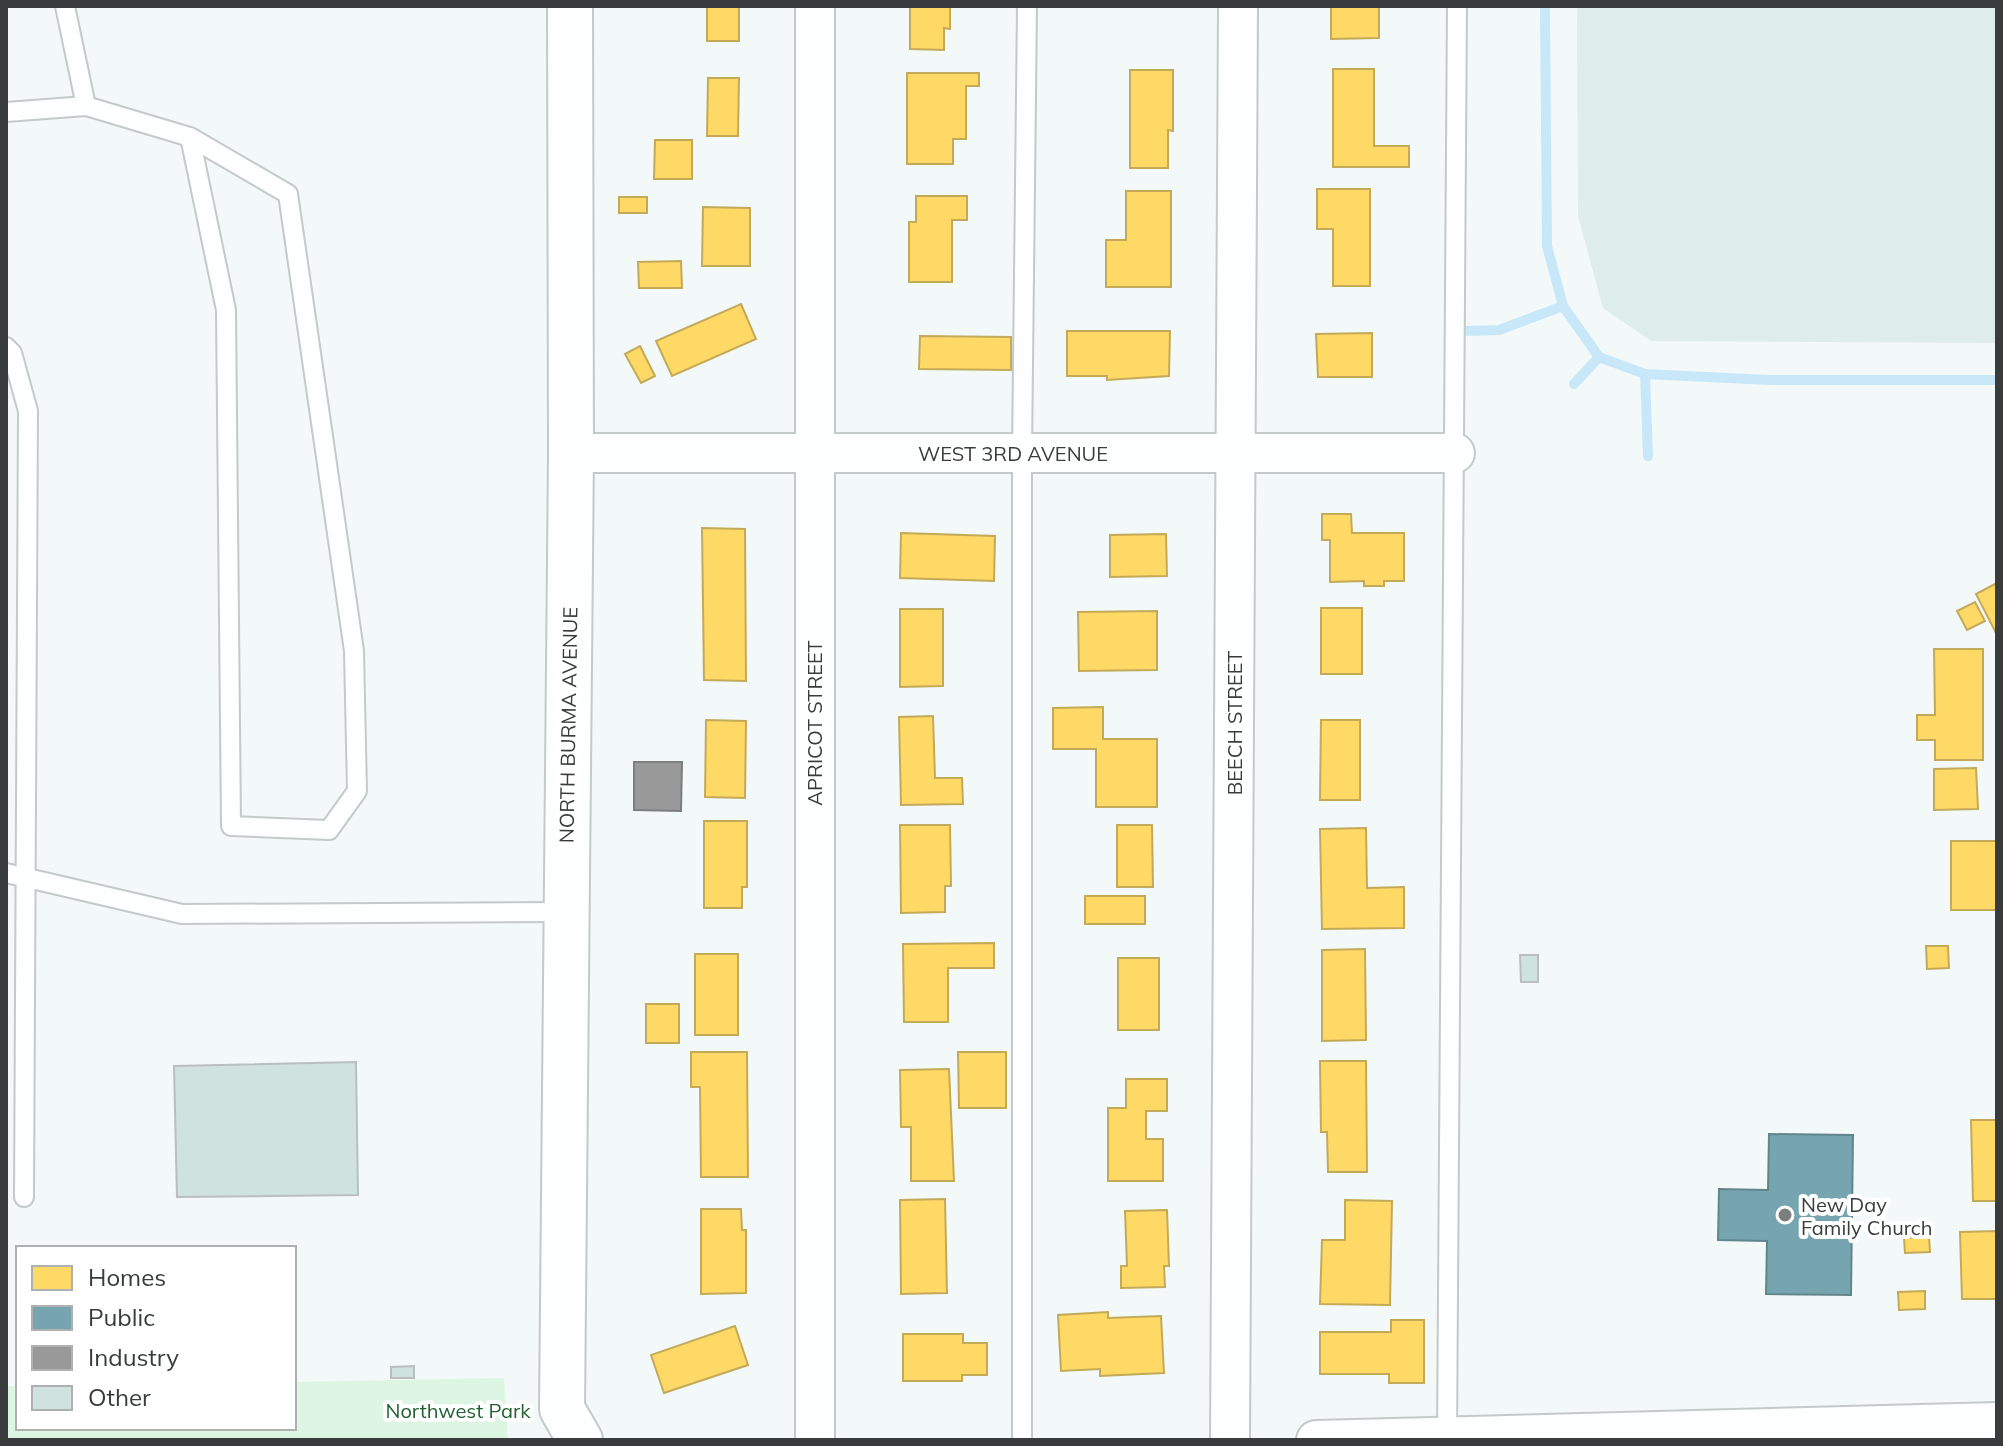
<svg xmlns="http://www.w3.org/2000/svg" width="2003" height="1446" font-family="Mulish,sans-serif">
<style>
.built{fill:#deeceb}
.green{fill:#ddf5e3}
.homes{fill:#ffd966;stroke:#c3aa59;stroke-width:2}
.public{fill:#76a5af;stroke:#63868c;stroke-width:2}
.industry{fill:#999;stroke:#7c7d7d;stroke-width:2}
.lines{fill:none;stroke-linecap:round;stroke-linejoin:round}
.stream{stroke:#c8e8f9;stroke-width:10}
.building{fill:#d0e2dd;stroke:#babebe;stroke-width:2}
.service-casing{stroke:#c4c9c9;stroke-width:22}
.minor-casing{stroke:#c4c9c9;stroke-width:42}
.tertiary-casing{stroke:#c4c9c9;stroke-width:48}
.service{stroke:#fdfefe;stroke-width:18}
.minor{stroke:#fdfefe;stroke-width:38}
.tertiary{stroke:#fdfefe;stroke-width:44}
.poi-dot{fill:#797e7e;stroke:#fff;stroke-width:3}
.labels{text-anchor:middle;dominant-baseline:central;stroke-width:8;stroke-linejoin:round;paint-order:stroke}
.street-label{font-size:20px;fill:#383c3c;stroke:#fff}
.poi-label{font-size:20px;fill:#383c3c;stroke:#fff;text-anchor:start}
.park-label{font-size:20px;fill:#205f32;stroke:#fff}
</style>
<rect width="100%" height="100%" fill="#f3f9f9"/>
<!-- built -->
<path class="built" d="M1577,6H1997V343L1651,341L1603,308L1578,216Z"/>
<!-- green -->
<path class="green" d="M504,1378L508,1440H6V1386H18V1428H294V1382Z"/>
<!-- homes -->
<g class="homes">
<rect x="707" y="6" width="32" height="35"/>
<path d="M910,6H950V29L944,28V50L910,49Z"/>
<path d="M1331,6H1379V38L1331,39Z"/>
<path d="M1333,69H1374V146H1409V167H1333Z"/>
<path d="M1130,70H1173V131L1168,130V168H1130Z"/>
<path d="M907,73H979V86H966V139H953V164H907Z"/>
<path d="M708,78H739L738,136H707Z"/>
<path d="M655,140H692V179H654Z"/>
<path d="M1317,189H1370V286H1333V229H1317Z"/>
<path d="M1126,191H1171V287H1106V240H1126Z"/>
<path d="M916,196H967V220H952V282H909V222H916Z"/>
<rect x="619" y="197" width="28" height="16"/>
<path d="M703,207L750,208V266H702Z"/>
<path d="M681,261L682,288H639L638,262Z"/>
<path d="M741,304L756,339L672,376L656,341Z"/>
<path d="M1067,331H1170L1169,376L1107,380V376H1067Z"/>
<path d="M1372,333V377H1318L1316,334Z"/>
<path d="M920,336L1011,337V370L919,369Z"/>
<path d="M640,346L655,376L641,383L625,354Z"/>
<path d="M1322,514H1351L1352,533H1404V581H1384V586H1364V581L1330,582V540H1322Z"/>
<path d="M702,528L745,529L746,681L704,680Z"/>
<path d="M901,533L995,536L994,581L900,578Z"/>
<path d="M1166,534L1167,576L1110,577V535Z"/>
<path d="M1997,583V635L1976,594Z"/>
<path d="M1975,602L1985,621L1967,630L1957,611Z"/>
<rect x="1321" y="608" width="41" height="66"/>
<path d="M900,609H943V686L900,687Z"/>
<path d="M1157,611V670L1079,671L1078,612Z"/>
<path d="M1934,649H1983V760H1935V740H1917V715H1935Z"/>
<path d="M1103,707V739H1157V807H1096V749H1053V708Z"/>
<path d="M933,716L935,778H962L963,804L901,805L899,717Z"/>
<path d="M706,720L746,721L745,798L705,797Z"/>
<path d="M1321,720H1360V800H1320Z"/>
<path d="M1976,768L1978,809L1934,810V769Z"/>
<path d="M704,821H747V887H742V908H704Z"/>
<path d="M900,825H950L951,886H945V912L901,913Z"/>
<path d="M1117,825H1152L1153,887H1117Z"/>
<path d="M1366,828L1367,888L1404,887V928L1322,929L1320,829Z"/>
<rect x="1951" y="841" width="46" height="69"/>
<rect x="1085" y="896" width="60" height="28"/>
<path d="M994,943V968H948V1022H904L903,944Z"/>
<path d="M1926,946H1948L1949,968L1927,969Z"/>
<path d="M1365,949L1366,1040L1322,1041V950Z"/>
<rect x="695" y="954" width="43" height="81"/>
<rect x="1118" y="958" width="41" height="72"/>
<rect x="646" y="1004" width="33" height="39"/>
<path d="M691,1052H747L748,1177H701L700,1087H691Z"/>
<path d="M958,1052H1006V1108H959Z"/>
<path d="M1320,1061H1366L1367,1172H1328L1327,1132H1321Z"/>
<path d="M949,1069L954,1181H911V1127H901L900,1070Z"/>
<path d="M1126,1079H1167V1111H1146V1139H1163V1181H1108V1108H1126Z"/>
<path d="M1971,1120H1997V1201H1973Z"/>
<path d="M945,1199L947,1293L901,1294L900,1200Z"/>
<path d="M1345,1200L1392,1201L1390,1305L1320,1304L1322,1240H1345Z"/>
<path d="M701,1209H741L742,1230H746V1293L701,1294Z"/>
<path d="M1167,1210L1169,1266H1164L1165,1287L1121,1288V1266H1127L1125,1211Z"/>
<path d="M1997,1231V1299H1962L1960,1232Z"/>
<path d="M1929,1236L1930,1252L1905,1253L1904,1238Z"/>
<path d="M1925,1291V1309L1899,1310L1898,1292Z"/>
<path d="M1108,1312V1318L1161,1316L1164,1373L1100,1376V1369L1061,1371L1058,1315Z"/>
<path d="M1391,1320H1424V1383H1389V1374H1320V1332H1391Z"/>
<path d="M735,1326L748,1365L664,1393L651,1355Z"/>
<path d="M903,1334H963V1343H987V1375H962V1381H903Z"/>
</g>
<!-- public -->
<path class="public" d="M1769,1134L1853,1135L1851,1295L1766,1294L1767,1241L1718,1240L1719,1189L1768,1190Z"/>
<!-- industry -->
<path class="industry" d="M634,762H682L681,811L634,810Z"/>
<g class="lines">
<!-- stream -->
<g class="stream">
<path d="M1545,6L1547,246L1563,306L1599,357L1645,374L1769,380H1997"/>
<path d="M1464,331L1499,330L1563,306"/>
<path d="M1645,374L1648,456"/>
<path d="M1574,384L1599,357"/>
</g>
</g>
<!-- building -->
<g class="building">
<path d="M1520,955H1538V982H1521Z"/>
<path d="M356,1062L358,1195L177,1197L174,1066Z"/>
<path d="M414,1366V1378H391V1367Z"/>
</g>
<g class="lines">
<defs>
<g id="service">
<path d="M65,6L86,106"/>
<path d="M6,112L86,106L190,137L288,194L354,651L357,791L329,830L231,826L226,310L190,137"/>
<path d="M6,347L12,353L28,411L24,1197"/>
<path d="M6,873L182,914L567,912"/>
<path d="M1447,1437L1457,6"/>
<path d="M1022,1440V453L1027,6"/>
</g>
<g id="minor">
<path d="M571,453H1455"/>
<path d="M815,1440V6"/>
<path d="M1230,1440L1238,6"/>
<path d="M1316,1440L1997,1422"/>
</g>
<path id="tertiary" d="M570,6L571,453L562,1409L580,1440"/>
</defs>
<!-- service casing -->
<use href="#service" class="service-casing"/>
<!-- minor casing -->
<use href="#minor" class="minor-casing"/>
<!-- tertiary casing -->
<use href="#tertiary" class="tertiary-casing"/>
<!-- service -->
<use href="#service" class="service"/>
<!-- minor -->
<use href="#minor" class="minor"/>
<!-- tertiary -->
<use href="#tertiary" class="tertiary"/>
</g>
<!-- markers -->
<circle class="poi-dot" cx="1785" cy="1215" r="8"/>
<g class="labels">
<!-- street labels -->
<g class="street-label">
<text x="1013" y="453">WEST 3RD AVENUE</text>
<text transform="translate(814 723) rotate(-90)">APRICOT STREET</text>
<text transform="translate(1234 723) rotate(-90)">BEECH STREET</text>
<text transform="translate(568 725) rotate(-89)">NORTH BURMA AVENUE</text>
</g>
<!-- poi labels -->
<g class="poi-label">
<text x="1801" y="1204">New Day<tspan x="1801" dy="23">Family Church</tspan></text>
</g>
<!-- park labels -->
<g class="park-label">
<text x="458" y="1410">Northwest Park</text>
</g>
</g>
<!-- border -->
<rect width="2003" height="1446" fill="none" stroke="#383c3c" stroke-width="16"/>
<!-- legend -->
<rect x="16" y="1246" width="280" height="184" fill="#ffffff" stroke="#afb1b1" stroke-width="2"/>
<rect x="32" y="1266" width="40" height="24" fill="#ffd966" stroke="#afb1b1" stroke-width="2"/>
<text x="88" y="1286" font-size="24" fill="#383c3c">Homes</text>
<rect x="32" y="1306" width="40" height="24" fill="#76a5af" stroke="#afb1b1" stroke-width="2"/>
<text x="88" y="1326" font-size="24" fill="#383c3c">Public</text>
<rect x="32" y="1346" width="40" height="24" fill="#999999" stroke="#afb1b1" stroke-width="2"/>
<text x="88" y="1366" font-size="24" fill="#383c3c">Industry</text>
<rect x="32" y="1386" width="40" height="24" fill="#d0e2dd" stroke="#afb1b1" stroke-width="2"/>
<text x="88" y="1406" font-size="24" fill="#383c3c">Other</text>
</svg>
